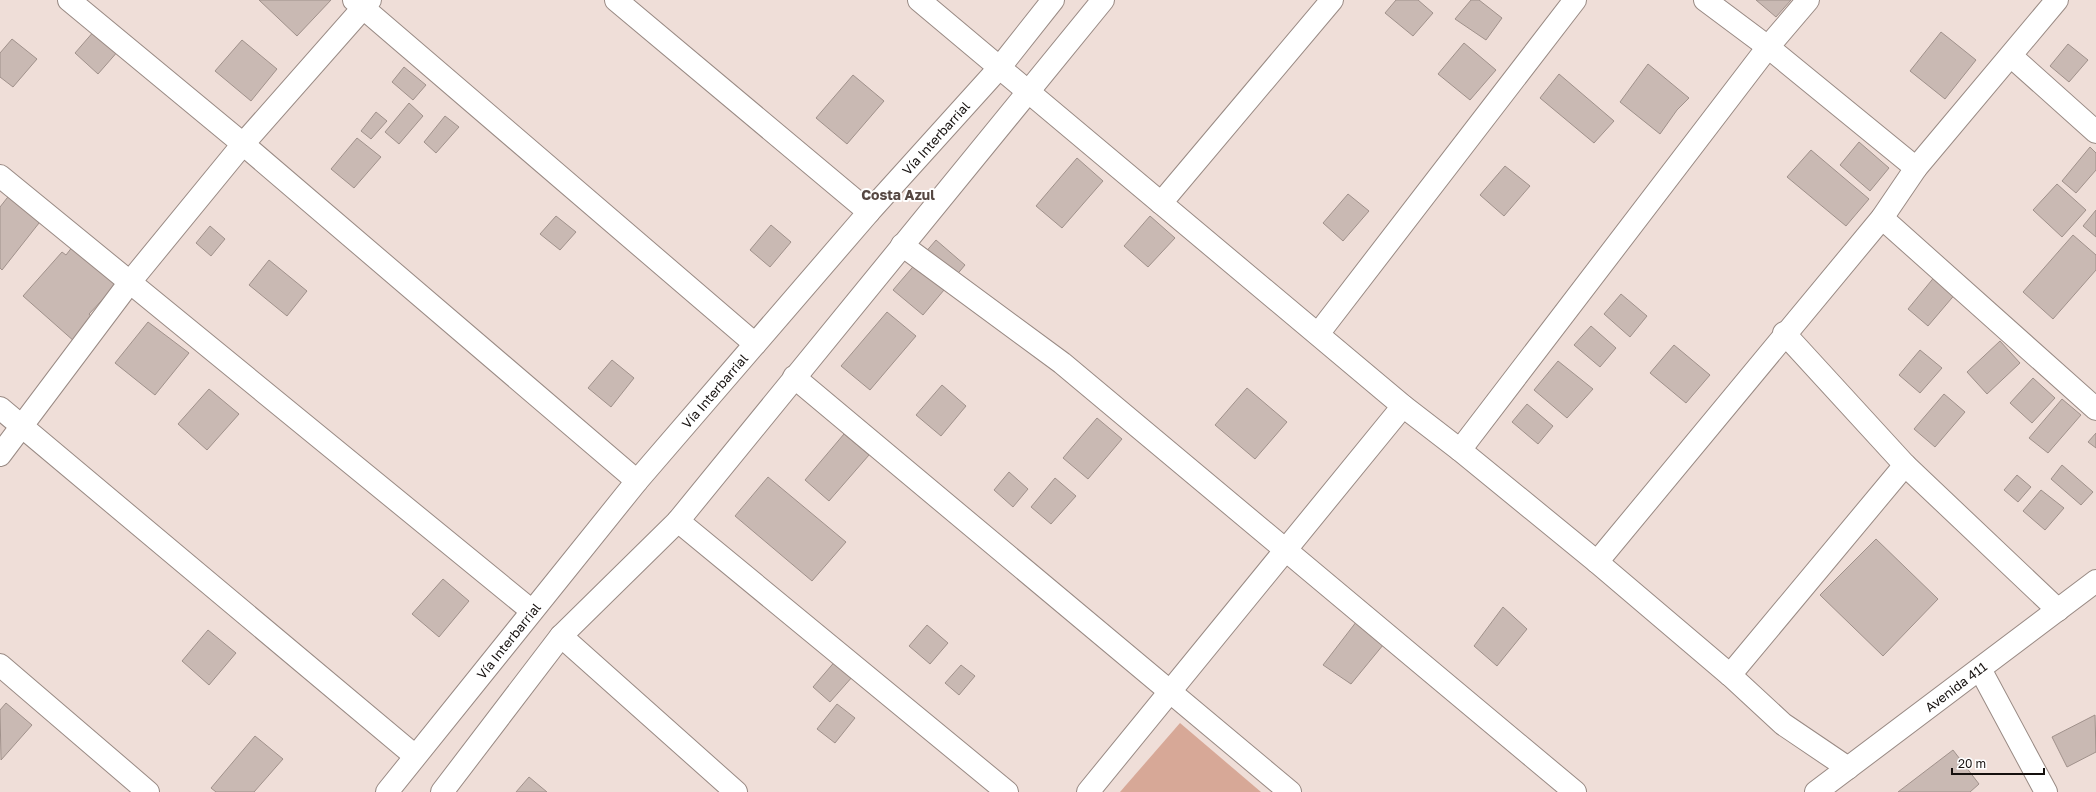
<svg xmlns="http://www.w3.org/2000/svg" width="2096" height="792" font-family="'Golos Text',sans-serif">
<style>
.green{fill:#d7a897}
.building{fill:#c9b9b3;stroke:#a0918b}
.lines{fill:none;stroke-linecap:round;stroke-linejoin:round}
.street-casing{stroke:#998a84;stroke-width:24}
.secondary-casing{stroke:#998a84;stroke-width:24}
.street{stroke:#fff;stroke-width:22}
.secondary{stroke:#fff;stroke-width:22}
.labels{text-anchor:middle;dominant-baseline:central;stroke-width:4;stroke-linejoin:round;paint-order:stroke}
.street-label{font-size:13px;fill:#15100e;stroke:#fff}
.neighbourhood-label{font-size:14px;font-weight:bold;fill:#554742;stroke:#fff}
</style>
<rect width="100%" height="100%" fill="#efded8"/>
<!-- green -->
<path class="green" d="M1180,723L1261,792H1120Z"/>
<!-- building -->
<g class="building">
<path d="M259,0H331L297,36Z"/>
<path d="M1396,0H1418L1433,13L1413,36L1385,13Z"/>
<path d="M1471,0H1479L1502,18L1486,40L1455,19Z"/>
<path d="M1756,0H1791L1776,17Z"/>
<path d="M95,30L119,50L98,74L75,53Z"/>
<path d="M1941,32L1976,60L1945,99L1910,71Z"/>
<path d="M12,39L37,59L13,87L0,77V53Z"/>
<path d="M242,40L277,69L251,101L215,71Z"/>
<path d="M1464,43L1496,70L1470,100L1438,74Z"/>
<path d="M2068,44L2088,60L2069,82L2050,66Z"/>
<path d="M1648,64L1689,98L1677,110L1660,134L1620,102Z"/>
<path d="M404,67L426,85L413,100L392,82Z"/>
<path d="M1559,74L1614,121L1594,143L1540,98Z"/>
<path d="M853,75L884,101L847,144L816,118Z"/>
<path d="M409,103L423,116L399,144L385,132Z"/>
<path d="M376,112L387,121L371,139L361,131Z"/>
<path d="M445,116L459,127L436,153L424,142Z"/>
<path d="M357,138L381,157L354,188L331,169Z"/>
<path d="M1859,142L1889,168L1870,191L1840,165Z"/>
<path d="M2090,147L2096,153V170L2076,193L2062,181Z"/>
<path d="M1811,150L1869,199L1846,226L1787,177Z"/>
<path d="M1077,158L1103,181L1062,228L1036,206Z"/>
<path d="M1505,166L1530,186L1504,216L1480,195Z"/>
<path d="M2057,184L2086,210L2062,237L2033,210Z"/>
<path d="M11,193L43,218L2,270L0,268V207Z"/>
<path d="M1348,194L1369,211L1343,241L1323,223Z"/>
<path d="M2096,210V237L2083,226Z"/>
<path d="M556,216L576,232L560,250L540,234Z"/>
<path d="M1150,216L1175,238L1148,267L1124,246Z"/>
<path d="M771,225L791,242L770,267L750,250Z"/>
<path d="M210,226L225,239L211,256L196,243Z"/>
<path d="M2073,235L2096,255V270L2053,319L2023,292Z"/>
<path d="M936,240L965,265L923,315L893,290Z"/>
<path d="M73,246L119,282L89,314L95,321L75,342L23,296L62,252L66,255Z"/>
<path d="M269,260L307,291L287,316L249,285Z"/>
<path d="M1936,275L1957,292L1928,326L1908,309Z"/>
<path d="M1621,294L1647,316L1630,337L1604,314Z"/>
<path d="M887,312L916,336L870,390L841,366Z"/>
<path d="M148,322L189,353L155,395L115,363Z"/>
<path d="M1591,326L1616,348L1600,367L1574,345Z"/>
<path d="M2000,341L2020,363L1987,394L1967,372Z"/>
<path d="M1674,345L1710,375L1686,403L1650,373Z"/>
<path d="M1920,350L1942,368L1920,393L1899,375Z"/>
<path d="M612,360L634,378L611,407L588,388Z"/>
<path d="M1558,361L1593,389L1567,418L1534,390Z"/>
<path d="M2033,378L2055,398L2032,423L2010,403Z"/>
<path d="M942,385L966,406L941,436L916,415Z"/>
<path d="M1247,388L1287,422L1255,459L1215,425Z"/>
<path d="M209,389L239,414L207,450L178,424Z"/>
<path d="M1944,394L1965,412L1935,447L1914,429Z"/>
<path d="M2062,399L2081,415L2048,453L2029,438Z"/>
<path d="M1527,404L1553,426L1538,444L1512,422Z"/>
<path d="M1097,418L1122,439L1088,479L1063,458Z"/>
<path d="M2096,433V448L2088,442Z"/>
<path d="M844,434L869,455L829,501L805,480Z"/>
<path d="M2062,465L2093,492L2081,505L2051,479Z"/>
<path d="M1009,472L1028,489L1013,507L994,490Z"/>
<path d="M2017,475L2031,487L2018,502L2004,490Z"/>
<path d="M768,477L846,542L812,581L735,516Z"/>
<path d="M1055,478L1076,496L1051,524L1031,507Z"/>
<path d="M2041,490L2064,508L2045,530L2023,511Z"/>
<path d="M1876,539L1938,599L1883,656L1820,595Z"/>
<path d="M443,579L469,601L439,637L412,614Z"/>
<path d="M1503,607L1527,629L1497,666L1474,646Z"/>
<path d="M1360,617L1388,639L1351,684L1323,665Z"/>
<path d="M927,625L948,643L930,664L909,646Z"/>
<path d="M208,630L236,653L209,685L182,661Z"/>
<path d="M843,652L861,667L830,702L813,687Z"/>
<path d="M961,665L975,676L959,695L945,683Z"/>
<path d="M6,703L32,725L1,760L0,710Z"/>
<path d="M837,704L855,718L835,743L817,729Z"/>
<path d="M2095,715L2096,752L2067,767L2052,737Z"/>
<path d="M255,736L283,759L254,792H216L211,788Z"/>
<path d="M1953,750L1979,784L1970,792H1898Z"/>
<path d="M529,777L547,792H516Z"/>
</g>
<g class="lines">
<defs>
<g id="street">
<path d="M69,0L243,144L637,481"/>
<path d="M354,0L755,344"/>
<path d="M616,0L869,212"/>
<path d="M919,0L1403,406L1460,450L1597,562L1730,675L1783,724L1848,768"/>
<path d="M1705,0L1768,47L1916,168"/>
<path d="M2011,56L2096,132"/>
<path d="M0,176L532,611"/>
<path d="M1161,203L1332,0"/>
<path d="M1882,218L2096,409"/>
<path d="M902,245L1062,363L1575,792"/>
<path d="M1784,333L1905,465L2058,610"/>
<path d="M1318,334L1575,0"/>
<path d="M794,377L1290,792"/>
<path d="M0,408L415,756"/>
<path d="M1460,450L1768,47L1808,0"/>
<path d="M0,455L130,282L243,144L370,0"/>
<path d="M678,521L1007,792"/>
<path d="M1597,562L1882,218L1916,168L2057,0"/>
<path d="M561,636L736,792"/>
<path d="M0,665L148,792"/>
<path d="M1980,669L2046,792"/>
<path d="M1730,675L1905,465"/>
<path d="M1088,792L1403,406"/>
<path id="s1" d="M1816,792L2096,581"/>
</g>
<g id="secondary">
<path id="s2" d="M387,792L637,481L869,212L1000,67L1053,0"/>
<path d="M442,792L561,636L678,521L1103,0"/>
</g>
</defs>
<!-- street casing -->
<use href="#street" class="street-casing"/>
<!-- secondary casing -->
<use href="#secondary" class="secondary-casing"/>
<!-- street -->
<use href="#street" class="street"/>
<!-- secondary -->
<use href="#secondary" class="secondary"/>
</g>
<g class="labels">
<!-- street labels -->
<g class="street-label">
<text stroke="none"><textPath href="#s2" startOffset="854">Vía Interbarrial</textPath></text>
<text stroke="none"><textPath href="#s2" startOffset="518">Vía Interbarrial</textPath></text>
<text stroke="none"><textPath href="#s2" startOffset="194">Vía Interbarrial</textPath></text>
<text stroke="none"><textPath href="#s1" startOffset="175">Avenida 411</textPath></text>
</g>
<!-- neighbourhood labels -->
<g class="neighbourhood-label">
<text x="898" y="194">Costa Azul</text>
</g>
</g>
<!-- scale -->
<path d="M1952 768v6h92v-6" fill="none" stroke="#15100e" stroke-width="2"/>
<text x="1958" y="768" font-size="12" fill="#15100e" stroke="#ffffff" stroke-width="3" paint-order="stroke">20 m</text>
</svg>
